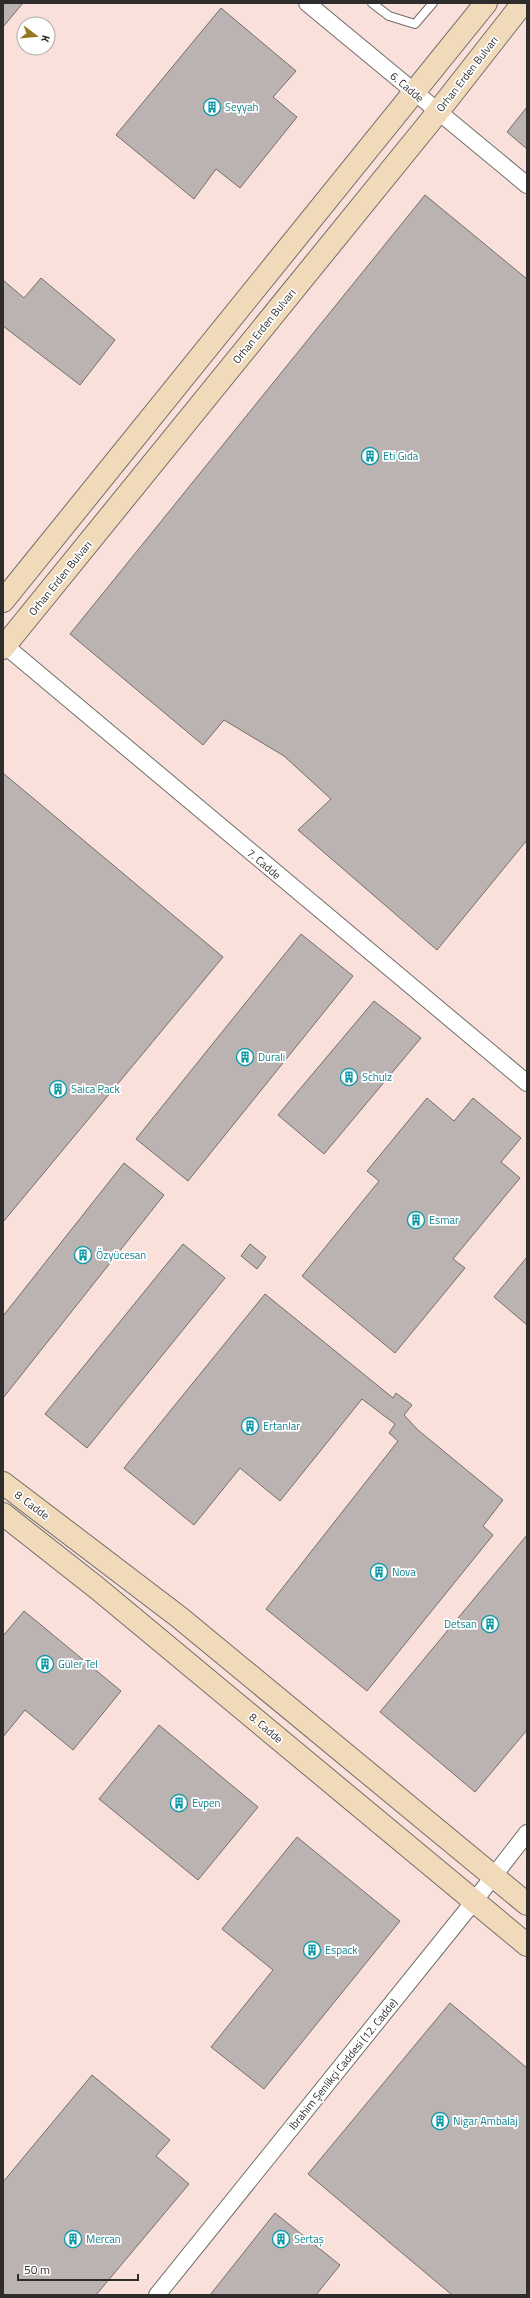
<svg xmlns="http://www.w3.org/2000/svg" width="530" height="2298" font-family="'Titillium Web',sans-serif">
<rect width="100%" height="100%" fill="#f1f0ea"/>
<!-- industrial -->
<path fill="#fae0da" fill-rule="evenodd" d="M3,3H527V2295H3ZM24,24H48V48H24Z"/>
<!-- building -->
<g fill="#bab3b1" stroke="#746e6c">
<polygon points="3,3 23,3 3,27"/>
<polygon points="221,8 296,71 273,97 297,117 240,188 216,169 194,199 116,135"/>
<polygon points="527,107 527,149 507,132"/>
<polygon points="425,195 527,279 527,840 437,950 298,830 331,799 284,756 224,720 203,745 70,634"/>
<polygon points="41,278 115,340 80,385 3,326 3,280 24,298"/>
<polygon points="3,773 223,957 3,1222"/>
<polygon points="301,934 353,976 188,1181 136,1139"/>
<polygon points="374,1001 421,1038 324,1154 278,1115"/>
<polygon points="427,1098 454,1121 473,1098 521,1138 501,1162 520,1178 453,1259 465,1268 395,1353 302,1276 379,1181 367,1171"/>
<polygon points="124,1163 164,1195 3,1398 3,1316"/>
<polygon points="183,1244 225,1278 87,1448 45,1414"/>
<polygon points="250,1244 266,1257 257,1269 241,1256"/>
<polygon points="527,1257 527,1325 494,1297"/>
<polygon points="265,1294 393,1398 396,1393 412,1405 404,1415 418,1430 503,1500 483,1526 493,1535 367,1691 266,1609 398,1441 389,1433 395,1424 362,1399 280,1501 240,1468 194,1525 124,1468"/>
<polygon points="527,1535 527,1730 475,1792 380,1712"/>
<polygon points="24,1611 121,1691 73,1750 25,1710 3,1737 3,1636"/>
<polygon points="159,1725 258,1807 198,1880 99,1799"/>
<polygon points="297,1837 400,1921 264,2089 211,2047 273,1970 222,1929"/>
<polygon points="450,2003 527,2068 527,2295 452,2295 308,2174"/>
<polygon points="92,2075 170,2140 156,2156 189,2184 96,2295 3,2295 3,2182"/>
<polygon points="275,2213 340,2265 316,2295 210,2295"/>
</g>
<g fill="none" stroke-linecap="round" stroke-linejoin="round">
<!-- lane casing -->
<g stroke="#6f6e69" stroke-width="10">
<polyline id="lane" points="372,3 389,16 415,24 433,3"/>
</g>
<!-- street casing -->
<g stroke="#6f6e69" stroke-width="18">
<g id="street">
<polyline points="307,3 527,185"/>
<polyline points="3,644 527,1083"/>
<polyline points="157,2295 475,1900 527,1833"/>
</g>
</g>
<!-- secondary casing -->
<g stroke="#6f6e69" stroke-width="24">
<g id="secondary">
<polyline points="3,601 486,3"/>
<polyline points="3,648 429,123 523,3"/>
<polyline points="3,1483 179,1617 527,1904"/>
<polyline points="3,1514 97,1588 527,1945"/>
</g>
</g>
<!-- lane -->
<use href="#lane" stroke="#fff" stroke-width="8"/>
<!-- street -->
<use href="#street" stroke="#fff" stroke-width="16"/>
<!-- secondary -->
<use href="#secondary" stroke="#f1dab9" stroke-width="22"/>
</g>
<!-- icons -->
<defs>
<g id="building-ring" transform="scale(0.9)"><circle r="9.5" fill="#fff" stroke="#0f9aa8" stroke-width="1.5"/><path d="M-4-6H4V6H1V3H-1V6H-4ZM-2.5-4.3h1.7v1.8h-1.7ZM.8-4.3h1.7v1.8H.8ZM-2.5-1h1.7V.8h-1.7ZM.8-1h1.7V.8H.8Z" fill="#0f9aa8"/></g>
</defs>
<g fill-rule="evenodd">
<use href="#building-ring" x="212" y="107"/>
<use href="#building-ring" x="370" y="456"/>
<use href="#building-ring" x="245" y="1057"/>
<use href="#building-ring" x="349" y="1077"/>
<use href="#building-ring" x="58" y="1089"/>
<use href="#building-ring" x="416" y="1220"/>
<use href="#building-ring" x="83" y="1255"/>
<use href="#building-ring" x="250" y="1426"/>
<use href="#building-ring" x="379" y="1572"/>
<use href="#building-ring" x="490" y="1624"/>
<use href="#building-ring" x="45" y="1664"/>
<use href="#building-ring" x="179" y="1803"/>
<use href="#building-ring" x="312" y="1950"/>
<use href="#building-ring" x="440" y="2121"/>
<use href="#building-ring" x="73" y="2239"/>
<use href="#building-ring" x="281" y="2239"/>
</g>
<g text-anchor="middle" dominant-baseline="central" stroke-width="3.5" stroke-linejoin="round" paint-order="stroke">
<!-- street labels -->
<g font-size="11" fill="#2e2d2b" stroke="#fff">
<text transform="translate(467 74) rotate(-52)">Orhan Erden Bulvarı</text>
<text transform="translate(407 87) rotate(40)">6. Cadde</text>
<text transform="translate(264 326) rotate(-51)">Orhan Erden Bulvarı</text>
<text transform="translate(60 578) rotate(-51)">Orhan Erden Bulvarı</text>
<text transform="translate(264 864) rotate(40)">7. Cadde</text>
<text transform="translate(32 1505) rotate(37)">8. Cadde</text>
<text transform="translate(266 1728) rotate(40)">8. Cadde</text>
<text transform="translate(343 2064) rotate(-51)">İbrahim Şenlikçi Caddesi (12. Cadde)</text>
</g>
<!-- culture labels -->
<g font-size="11" fill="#0d838f" stroke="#fff" text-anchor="start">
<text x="225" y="107">Seyyah</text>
<text x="383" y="456">Eti Gıda</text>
<text x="258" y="1057">Durali</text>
<text x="362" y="1077">Schulz</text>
<text x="71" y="1089">Saica Pack</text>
<text x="429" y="1220">Esmar</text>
<text x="96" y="1255">Özyücesan</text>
<text x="263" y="1426">Ertanlar</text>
<text x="392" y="1572">Nova</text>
<text x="477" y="1624" text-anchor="end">Detsan</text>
<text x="58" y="1664">Güler Tel</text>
<text x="192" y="1803">Evpen</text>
<text x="325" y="1950">Espack</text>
<text x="453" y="2121">Nigar Ambalaj</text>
<text x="86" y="2239">Mercan</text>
<text x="294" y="2239">Sertaş</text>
</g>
</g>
<!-- border -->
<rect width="530" height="2298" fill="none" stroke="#2e2d2b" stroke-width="8"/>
<!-- north arrow -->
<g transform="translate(36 36) rotate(106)"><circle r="19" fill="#ffffff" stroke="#ababaa"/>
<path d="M0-3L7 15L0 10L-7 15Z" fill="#937a21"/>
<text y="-6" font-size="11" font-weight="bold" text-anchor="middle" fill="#2e2d2b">K</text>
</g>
<!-- scale -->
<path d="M18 2274v6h120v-6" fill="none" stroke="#2e2d2b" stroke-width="2"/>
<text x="24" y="2274" font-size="12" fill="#2e2d2b" stroke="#ffffff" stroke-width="3" paint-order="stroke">50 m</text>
</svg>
